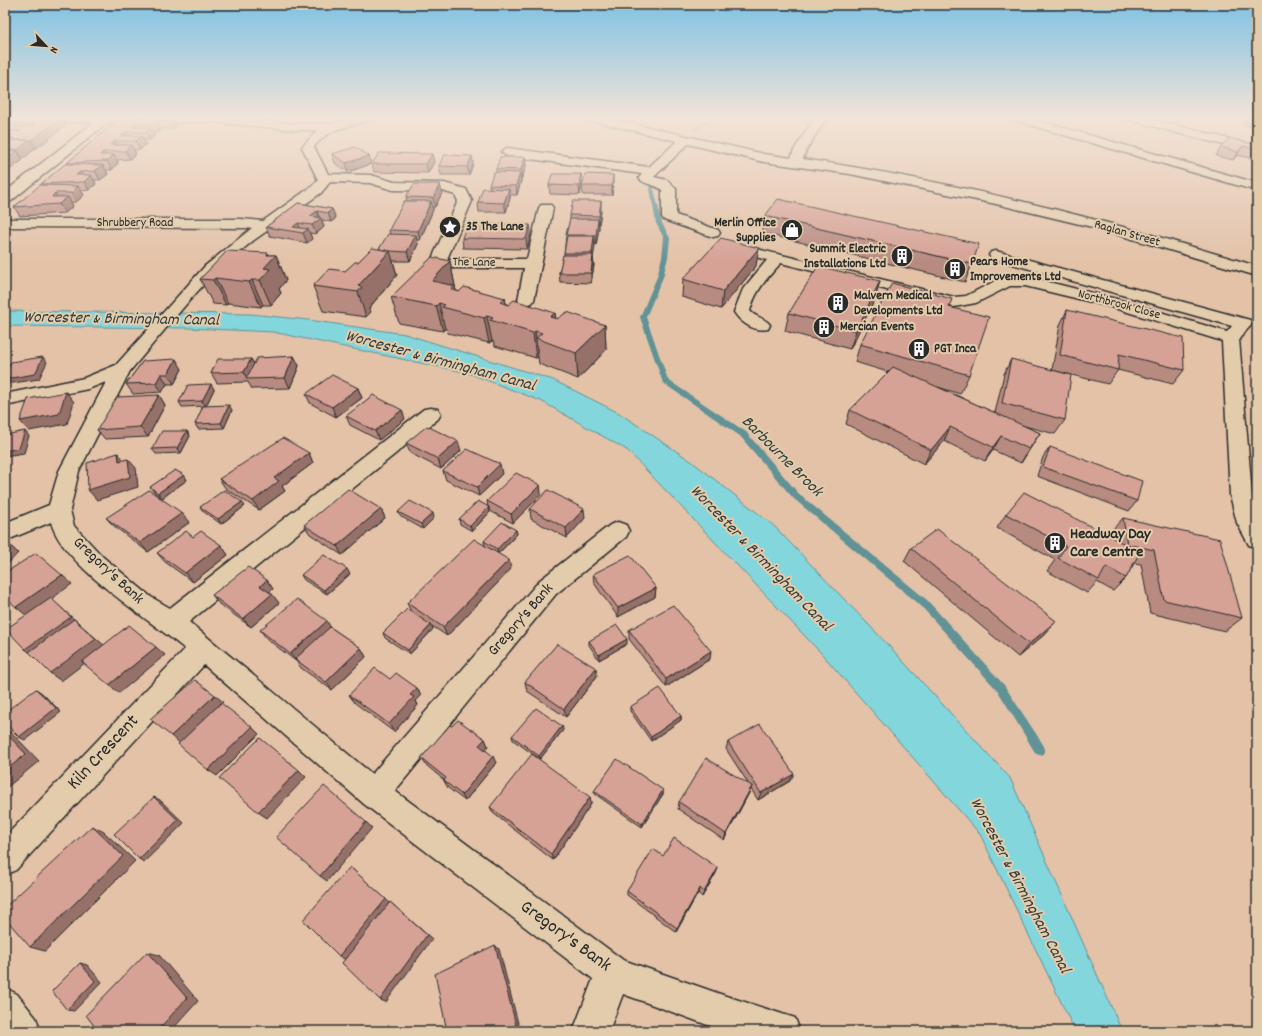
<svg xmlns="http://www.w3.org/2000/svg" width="1262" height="1036" font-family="Dekko,sans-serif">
<rect width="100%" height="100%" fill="#e3c2a8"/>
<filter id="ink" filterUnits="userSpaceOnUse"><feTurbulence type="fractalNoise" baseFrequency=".025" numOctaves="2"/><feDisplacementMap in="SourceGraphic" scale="8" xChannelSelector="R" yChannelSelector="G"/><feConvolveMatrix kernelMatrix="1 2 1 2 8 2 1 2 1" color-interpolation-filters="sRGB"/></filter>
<g filter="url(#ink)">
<!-- water -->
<polygon fill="#84d6dd" stroke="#609296" points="5,311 250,314 308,320 405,334 553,380 619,413 691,461 773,525 889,646 1010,778 1122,1031 1075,1031 980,834 822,654 627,450 541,401 468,373 273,332 189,328 5,326"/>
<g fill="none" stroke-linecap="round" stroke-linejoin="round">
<!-- stream -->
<g fill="#609296" fill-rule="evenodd">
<polygon points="713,117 718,117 694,131 691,130"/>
<polygon points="649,183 653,184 662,223 670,238 668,257 663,277 646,317 668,380 746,432 799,494 927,600 1004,685 1044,746 1045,750 1044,754 1040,755 1036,754 998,691 921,606 793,498 740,436 663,383 640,317 657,277 662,257 664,238 656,223"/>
</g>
<!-- street casing -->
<g stroke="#2b2b2b" stroke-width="3">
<g id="street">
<path d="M5,117H227L296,124H331L358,117H379L377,119C354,125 329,127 314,147L328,174L371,175L394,182L444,183L466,189L472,201L447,259H527L539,208L541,205H551L553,208L534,300L532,303L526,305L520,303L518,300L524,268H438L433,266L430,263L458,201L455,195L443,191L393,190L370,183L330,182L321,193L254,240L215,272L188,302L130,371L79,471L70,510L74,526L103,557L151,597L170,608L424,409L431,408L438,409L441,414L438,419L189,622L372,774L540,580L610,525L618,522L626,525L629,531L626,537L556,594L395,791L623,960L726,996L795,1018L800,1031H724L623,994L609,1031H573L593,979L364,804L204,665L16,870L5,875V837L185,649C151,620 62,566 51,522L5,541V523L49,505L59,471L106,382L88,389L5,406V394L84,378L116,365L205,266L252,228L5,227V219H241L263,221L311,187L318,180L302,147L318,130H296L212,122H108L10,202L5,203V192L94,122H5Z"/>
<path d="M583,117H604L764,154L791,158L794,150L815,117H827L806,150L803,159C903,174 1002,195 1100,221C1152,234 1205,251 1257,266V276L1092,227L996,204L850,174L764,162L688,144L654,177L667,180L676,189V215L718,230L720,233L718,236L713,237L664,220L662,217V190C656,184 643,185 639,178L642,174L507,156L501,152L507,148L649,167L677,141L585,119Z"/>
<polygon points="1007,117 1026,117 1257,183 1257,191 1009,119"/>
<polygon points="1124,117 1143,117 1257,146 1257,154 1126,119"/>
<path d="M753,248L954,297L966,296L1001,278L1025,276L1120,300L1227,332L1232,326L991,258L989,255L991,252L996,251L1250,320L1252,324L1239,339L1252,495L1257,515V548L1249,545L1237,523L1230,495L1222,341L1108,306L1025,286H1010L976,303L954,307L781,263C767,278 755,291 750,311C756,318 766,318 770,325L768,329C754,332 741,323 734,312L743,289L767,260L748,255L746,252L748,249Z"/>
<polygon points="5,988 17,994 36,1018 41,1031 5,1031"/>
</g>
</g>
<!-- street -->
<use href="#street" fill="#e2ccac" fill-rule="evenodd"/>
</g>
<!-- wall -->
<g fill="#b88b81" stroke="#2b2b2b">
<polygon points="24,117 66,125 37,148 35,148 35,149 22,159 23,160 5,173 5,131 7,131 6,130 16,127 14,124"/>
<polygon points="121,117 172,118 176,126 173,129 161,129 159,132 154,132 155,135 150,140 144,140 146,144 140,150 134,150 136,154 130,159 117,160 118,163 112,170 106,170 108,174 100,180 94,180 96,184 89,190 81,191 84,195 76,202 71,202 73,206 65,213 20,216 14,207 42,185 41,184 67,164 67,163"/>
<polygon points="1238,117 1257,117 1257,129 1242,124 1245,120 1237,118"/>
<polygon points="1257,145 1257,160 1237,155 1233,160 1216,156 1221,147"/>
<polygon points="332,154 369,156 371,164 348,172 335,163"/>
<polygon points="432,154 434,162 428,173 374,172 372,164"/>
<polygon points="472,156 473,164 469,175 441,175 439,166"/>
<polygon points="525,157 526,166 522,178 521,178 521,181 517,195 510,195 510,198 506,212 479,212 478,202 490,189 489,185 496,172 496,169"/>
<polygon points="582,183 580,195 550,194 549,185"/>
<polygon points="613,183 612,195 583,195 582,186"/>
<polygon points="442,193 435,207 433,207 433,210 420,240 417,240 418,244 410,261 393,261 397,275 369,308 371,312 366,317 323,311 313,286 345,271 379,249 390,234 389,230 407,201 406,197"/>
<polygon points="298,203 332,209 336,218 331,222 322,220 324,227 316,234 310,233 312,239 307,243 270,236 266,227"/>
<polygon points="601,211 599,225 599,228 596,245 595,244 593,258 594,265 591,283 560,282 559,273 564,255 566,235 570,219 570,215"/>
<polygon points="765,216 972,264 965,282 762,233"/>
<polygon points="531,234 527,249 463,248 462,238"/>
<polygon points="268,253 269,255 276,255 286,280 279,289 281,293 271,305 263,305 261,307 228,303 226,305 213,304 200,279"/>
<polygon points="450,261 456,291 505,298 506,304 555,313 556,319 605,325 606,350 578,379 539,364 538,357 536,358 495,346 494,342 492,341 489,343 448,333 447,329 445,329 443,331 399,323 391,297"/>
<polygon points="756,266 721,309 682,297 683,279"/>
<polygon points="880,281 875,299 850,349 785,331 789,313"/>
<polygon points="949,307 969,375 960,394 938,387 995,413 1004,374 1011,359 1065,420 1055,434 1021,425 1040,433 1021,463 993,450 985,461 944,441 924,464 846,424 850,410 888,372 855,362 860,344"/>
<polygon points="1067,310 1184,370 1173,384 1118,370 1108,384 1052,370 1060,325"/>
<polygon points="294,356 299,366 290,388 252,389 248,382 217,383 211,373 251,359 254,364"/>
<polygon points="143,361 182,369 174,384 167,384 162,392 133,394 126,384"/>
<polygon points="358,388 362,398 336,417 310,403 306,394"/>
<polygon points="214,389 206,406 182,407 179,402"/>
<polygon points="159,395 165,405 148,437 105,439 97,430"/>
<polygon points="232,410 224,428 198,429 195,424"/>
<polygon points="346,416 405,419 379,440 350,425"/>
<polygon points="187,431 190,436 181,453 156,454 152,449"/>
<polygon points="406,443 461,451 441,469 410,453"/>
<polygon points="1050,447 1137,501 1129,511 1037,476 1043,457"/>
<polygon points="309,453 313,463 282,486 285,491 259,510 226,489 219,479"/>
<polygon points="443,471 502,474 479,496 446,480"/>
<polygon points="184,475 187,480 162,498 154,492 150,487"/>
<polygon points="540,485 541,495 513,523 490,511 490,512 472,531 460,524 459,519 488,507 487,501"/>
<polygon points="245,506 221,524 204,512 200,507"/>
<polygon points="381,509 385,518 342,555 310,534 304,525"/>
<polygon points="530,509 585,518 567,538 531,519"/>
<polygon points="398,512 434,518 423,529 400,516"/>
<polygon points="1006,514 1112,537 1111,531 1123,518 1242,618 1225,631 1150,613 1141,564 1134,563 1126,578 1113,591 1097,582 1087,593 1047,571 1055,560 997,528"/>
<polygon points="106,518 190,522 148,552 115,527"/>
<polygon points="516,530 517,534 498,554 511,569 447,636 432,626 433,629 410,654 385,638 383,633 411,612 407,603 485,546 484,541"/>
<polygon points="193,537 221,545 228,555 193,582 165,562 157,553"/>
<polygon points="911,548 1056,621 1045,634 1018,657 904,561"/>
<polygon points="350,574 327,594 304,580 301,575"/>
<polygon points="593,574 656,588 655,597 618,617 594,583"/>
<polygon points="267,580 273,589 269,592 279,603 251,627 219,604 212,595"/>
<polygon points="330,627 361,648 366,657 332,690 301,668 297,662 267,639 260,630"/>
<polygon points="629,630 710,659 666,687 629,639"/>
<polygon points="589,641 627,644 599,660 589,645"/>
<polygon points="597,676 566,717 527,691 525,682"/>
<polygon points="390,679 417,688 421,696 416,701 418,705 394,732 355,703 349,695"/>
<polygon points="630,707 681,716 681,720 651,741 630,711"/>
<polygon points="452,726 485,739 488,746 485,749 496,763 465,801 448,788 444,781 444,780 426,765 421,758"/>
<polygon points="562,726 563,730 540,759 513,740 512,736"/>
<polygon points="728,742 790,781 758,800 751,789 724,840 678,809 679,802 748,783 726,749"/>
<polygon points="663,790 663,794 642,827 595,794 594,791"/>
<polygon points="590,797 591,804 553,860 493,813 490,807"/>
<polygon points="663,856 718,868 716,873 702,897 698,893 676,932 627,895 627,891"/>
</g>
<!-- shaded-wall -->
<g fill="#967169" stroke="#2b2b2b">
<polygon points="7,117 12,126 5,131 5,119"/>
<polygon points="62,117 66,125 37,148 32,140"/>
<polygon points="172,118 176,126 173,129 169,121"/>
<polygon points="157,121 161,129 159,132 155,123"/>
<polygon points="135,123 139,132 131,127"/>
<polygon points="151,127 155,135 150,140 146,132"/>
<polygon points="125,132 130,140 121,136"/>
<polygon points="142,136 146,144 140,150 136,141"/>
<polygon points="30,140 35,149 23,159 17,150"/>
<polygon points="115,141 119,150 110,145"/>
<polygon points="131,145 136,154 130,159 125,151"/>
<polygon points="1243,146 1237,155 1233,160 1238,152"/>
<polygon points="17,151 23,160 5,173 5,160"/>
<polygon points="103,152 107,160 114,155 118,163 112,170 107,161 100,155"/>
<polygon points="432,154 434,162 428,173 426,164"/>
<polygon points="369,156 371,164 348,172 346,163"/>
<polygon points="472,156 473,164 469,175 467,167"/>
<polygon points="525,157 526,166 522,178 521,170"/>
<polygon points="103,165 108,174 100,180 95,171"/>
<polygon points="80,172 85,180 91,175 96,184 89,190 84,182 76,175"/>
<polygon points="520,173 521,181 517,195 516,186"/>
<polygon points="581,174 582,183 580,195 579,186"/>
<polygon points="613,175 613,183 612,195 612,186"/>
<polygon points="440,184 442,193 435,207 433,198"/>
<polygon points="78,186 84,195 76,202 71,193"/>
<polygon points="509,189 510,198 506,212 504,203"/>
<polygon points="55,193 61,202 68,197 73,206 65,213 59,204 52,197"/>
<polygon points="431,201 433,210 420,240 418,231"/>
<polygon points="601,201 601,211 599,225 599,216"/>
<polygon points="332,209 336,218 331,222 328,213"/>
<polygon points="317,211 320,219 321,218 324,227 316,234 312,225 310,216"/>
<polygon points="598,219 599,228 596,245 596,235"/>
<polygon points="298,223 302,232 293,227"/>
<polygon points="530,225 531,234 527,249 526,239"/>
<polygon points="308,229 312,239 307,243 303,233"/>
<polygon points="416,235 418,244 410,261 407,252"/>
<polygon points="594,236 595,246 593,258 594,265 591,283 591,273 593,259 592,253"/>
<polygon points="759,248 756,266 721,309 723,291"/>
<polygon points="390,251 397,275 369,308 371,312 366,317 358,292 358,286"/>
<polygon points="268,253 271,260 276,255 286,280 279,289 281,293 271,305 260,280 264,268 267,255"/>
<polygon points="450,261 460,311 451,290 439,303 445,329 443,331 436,306 432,281"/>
<polygon points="215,278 228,303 226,305 213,280"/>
<polygon points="252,280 263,305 261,307 249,282"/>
<polygon points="880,281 875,299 850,349 856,331"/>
<polygon points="505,298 509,323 500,302"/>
<polygon points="555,313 558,338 550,317"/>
<polygon points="487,316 492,341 489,343 484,318"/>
<polygon points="605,325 606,350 578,379 576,353"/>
<polygon points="535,331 538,357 536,358 533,333"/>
<polygon points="294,356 299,366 290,388 285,378"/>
<polygon points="43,357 47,362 39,379 7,384 5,382 5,379"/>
<polygon points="176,359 182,369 174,384 168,374"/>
<polygon points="251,359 256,368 247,379 244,372"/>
<polygon points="161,374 167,384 162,392 156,383"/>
<polygon points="211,384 214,389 206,406 202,401"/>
<polygon points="358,388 362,398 336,417 332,407"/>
<polygon points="66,392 74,402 67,424 29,431 20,421"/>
<polygon points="159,395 165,405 148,437 140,427"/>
<polygon points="229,405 232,410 224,428 221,423"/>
<polygon points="5,410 6,412 5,419"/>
<polygon points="402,410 405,419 379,440 375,431"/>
<polygon points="950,427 944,441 924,464 931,450"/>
<polygon points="25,431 29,436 24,453 5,456 5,451"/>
<polygon points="187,431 190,436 181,453 177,448"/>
<polygon points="1040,433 1031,447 1021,463 1029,449"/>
<polygon points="1001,436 993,450 985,461 993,447"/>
<polygon points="458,441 461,451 441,469 438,459"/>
<polygon points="118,453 126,463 119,461"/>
<polygon points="309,453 313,463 282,486 285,491 259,510 253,501 274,478"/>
<polygon points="128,459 136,468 138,487 97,500 88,490"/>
<polygon points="500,464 502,474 479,496 477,487"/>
<polygon points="184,475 187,480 162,498 158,493"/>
<polygon points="540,485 541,495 513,523 511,514"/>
<polygon points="242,502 245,506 221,524 218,519"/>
<polygon points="489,507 490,512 472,531 470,526"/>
<polygon points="381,509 385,518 342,555 337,546"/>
<polygon points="584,509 585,518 567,538 566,528"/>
<polygon points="182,513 190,522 148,552 140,543"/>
<polygon points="433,513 434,518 423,529 421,524"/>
<polygon points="516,530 517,534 498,554 497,549"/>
<polygon points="8,543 18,553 5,567 5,546"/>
<polygon points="221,545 228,555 193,582 185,573"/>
<polygon points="509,560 511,569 447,636 443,627"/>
<polygon points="347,569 350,574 327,594 324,590"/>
<polygon points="62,575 72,584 51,599 81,625 37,658 25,649 27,616 16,607"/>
<polygon points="267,580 273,589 266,595 260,586"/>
<polygon points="656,588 655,597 618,617 618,608"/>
<polygon points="272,594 279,603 251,627 243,619"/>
<polygon points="74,619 106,647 61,681 50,673"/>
<polygon points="327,621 332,630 295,659 297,662 290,654"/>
<polygon points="1056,621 1045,634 1018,657 1029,644"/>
<polygon points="431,625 433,629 410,654 408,650"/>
<polygon points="627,639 627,644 599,660 599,655"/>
<polygon points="156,647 165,655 119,693 109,685"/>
<polygon points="361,648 366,657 332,690 326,682"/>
<polygon points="711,651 710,659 666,687 666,679"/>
<polygon points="596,668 597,676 566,717 564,709"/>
<polygon points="417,688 421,696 416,701 418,705 394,732 389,724 410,695"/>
<polygon points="36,689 42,693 61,712 25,740 19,737"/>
<polygon points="215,695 223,702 180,743 171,736"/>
<polygon points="681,716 681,720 651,741 651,737"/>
<polygon points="562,726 563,730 540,759 539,756"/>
<polygon points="252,727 259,734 217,776 208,770"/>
<polygon points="5,729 13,734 39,761 5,789"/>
<polygon points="485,739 488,746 482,753 479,745"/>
<polygon points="493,756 496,763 465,801 462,795"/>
<polygon points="299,770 306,777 267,818 258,812"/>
<polygon points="794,774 790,781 758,800 761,793"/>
<polygon points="752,786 749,793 724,840 726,834"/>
<polygon points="663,790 663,794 642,827 642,824"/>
<polygon points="154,797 160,800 184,823 144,862 139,859"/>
<polygon points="590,797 591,804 553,860 551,854"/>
<polygon points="366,822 372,828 327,881 320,876"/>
<polygon points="92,826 104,832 135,861 45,951 30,947"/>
<polygon points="350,867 391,904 346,960 339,956"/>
<polygon points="718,868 716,873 702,897 704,892"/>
<polygon points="700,888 698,893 676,932 677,928"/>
<polygon points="390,902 432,939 386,1002 380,1000"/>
<polygon points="495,945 499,949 519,1027 511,1031 504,1031"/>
<polygon points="147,952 159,955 198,1001 171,1031 157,1031"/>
<polygon points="80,963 87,965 102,982 74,1011 67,1010"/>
</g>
<!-- building -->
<g fill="#d6a296" stroke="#2b2b2b">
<polygon points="24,117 62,117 32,140 12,140 30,140 17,150 5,150 5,143 8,143 14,138 5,138 5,131 21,131 6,130 11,127 30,127 34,124 14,124"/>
<polygon points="121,117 172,118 169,121 157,121 155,123 135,123 131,127 151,127 146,132 125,132 121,136 142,136 136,141 115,141 110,145 131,145 125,151 103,152 100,155 114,155 107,161 67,163"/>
<polygon points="1251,117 1257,117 1257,119"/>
<polygon points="1229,138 1257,145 1257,150 1243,146 1238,152 1221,147"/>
<polygon points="355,147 369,156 346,163 332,154"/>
<polygon points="5,151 17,151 5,160"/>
<polygon points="379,153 432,154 426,164 372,164"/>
<polygon points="444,155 472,156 467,167 439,166"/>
<polygon points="500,157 525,157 521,170 496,169"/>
<polygon points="65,164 103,165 95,171 80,172 76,175 91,175 84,182 41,184"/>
<polygon points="494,172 520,173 516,186 489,185"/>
<polygon points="552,174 581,174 579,186 549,185"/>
<polygon points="585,174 613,175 612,186 582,186"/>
<polygon points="414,184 440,184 433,198 406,197"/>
<polygon points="40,185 78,186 71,193 55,193 52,197 68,197 59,204 14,207"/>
<polygon points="483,188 509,189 504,203 478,202"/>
<polygon points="778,199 979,244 972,264 765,216"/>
<polygon points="404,201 431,201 418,231 389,230"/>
<polygon points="573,201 601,201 599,216 570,215"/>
<polygon points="298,203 332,209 328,213 317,211 313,214 310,216 321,218 312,225 298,223 293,227 308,229 303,233 266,227"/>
<polygon points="570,219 598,219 596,235 566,235"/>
<polygon points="467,224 530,225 526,239 462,238"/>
<polygon points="388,234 416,235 407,252 390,251 379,249"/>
<polygon points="567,236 594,236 592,253 564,253"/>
<polygon points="721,238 759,248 723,291 683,279"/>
<polygon points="372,248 390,251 358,286 362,287 358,292 313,286 329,269 345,271 355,262 358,262"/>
<polygon points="227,251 268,253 267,255 276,255 264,268 270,269 260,280 252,280 249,282 215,278 213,280 200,279"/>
<polygon points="563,255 593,255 591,273 559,273"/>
<polygon points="432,257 450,261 432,281 455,286 451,289 459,292 464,287 505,298 500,302 508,305 514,300 555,313 550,317 557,319 567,312 605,325 576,353 536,338 542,333 535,331 533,333 490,320 493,318 487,316 484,318 442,307 445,305 439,303 436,306 391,297"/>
<polygon points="818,266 880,281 856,331 789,313"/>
<polygon points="892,283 952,299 949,307 989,317 969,375 860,344"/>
<polygon points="1067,310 1183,338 1184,370 1119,354 1118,370 1060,355"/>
<polygon points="294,356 285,378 246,379 257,358"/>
<polygon points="43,357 35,374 5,379 5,374 11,362"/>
<polygon points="176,359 168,374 161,374 156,383 126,384 143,361"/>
<polygon points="218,359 251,359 244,372 211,373"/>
<polygon points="1011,359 1071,375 1065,420 1002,403"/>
<polygon points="893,367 1040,433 1029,449 1001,436 993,447 950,427 931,450 850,410"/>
<polygon points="332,375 358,388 332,407 306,394"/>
<polygon points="211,384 202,401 179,402 188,385"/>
<polygon points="66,392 59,414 20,421 28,399"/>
<polygon points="159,395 140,427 97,430 117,397"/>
<polygon points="373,395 402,410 375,431 346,416"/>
<polygon points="229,405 221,423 195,424 203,406"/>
<polygon points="427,426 458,441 438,459 406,443"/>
<polygon points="25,431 19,448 5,451 5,435"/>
<polygon points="162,431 187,431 177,448 152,449"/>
<polygon points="283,438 309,453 274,478 279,481 253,501 219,479"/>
<polygon points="1050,447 1142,481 1137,501 1043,467"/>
<polygon points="467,449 500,464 477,487 443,471"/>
<polygon points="118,453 119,461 128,459 130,477 88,490 87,463"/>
<polygon points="175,470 184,475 158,493 150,487"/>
<polygon points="516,473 540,485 511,514 487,501"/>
<polygon points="348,489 381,509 337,546 304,525"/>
<polygon points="149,490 182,513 140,543 106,518"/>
<polygon points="224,490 242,502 218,519 200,507"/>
<polygon points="548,490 584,509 566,528 530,509"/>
<polygon points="1024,492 1140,552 1126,578 1106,567 1099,580 1058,558 1066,546 1006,514"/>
<polygon points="410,501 433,513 421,524 398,512"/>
<polygon points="478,501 489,507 470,526 459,519"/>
<polygon points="1123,518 1220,539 1242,618 1164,600 1154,550 1127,544"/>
<polygon points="502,522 516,530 497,549 484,541"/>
<polygon points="937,529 1056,621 1029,644 911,548"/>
<polygon points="186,531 193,537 201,531 221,545 185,573 157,553"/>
<polygon points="474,539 509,560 443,627 407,603"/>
<polygon points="36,553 62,575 16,607 5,597 5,573"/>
<polygon points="324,555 347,569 324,590 301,575"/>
<polygon points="630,555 656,588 618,608 593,574"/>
<polygon points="248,567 267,580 260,586 272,594 243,619 212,595"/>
<polygon points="51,598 71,617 25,649 6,629"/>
<polygon points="297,599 327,621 290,654 260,630"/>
<polygon points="673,605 711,651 666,679 629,630"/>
<polygon points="407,609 431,625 408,650 383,633"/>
<polygon points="74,619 96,639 50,673 29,652"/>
<polygon points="129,625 156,647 109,685 82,662"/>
<polygon points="617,625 627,639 599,655 589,641"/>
<polygon points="330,627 361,648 326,682 295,659"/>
<polygon points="557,644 596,668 564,709 525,682"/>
<polygon points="375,668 390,679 396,673 417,688 410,695 414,697 389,724 349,695"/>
<polygon points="195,680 215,695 171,736 150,719"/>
<polygon points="660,688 681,716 651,737 630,707"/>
<polygon points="36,689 56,708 19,737 5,723 5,712"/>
<polygon points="221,703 252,727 208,770 178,744"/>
<polygon points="536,708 562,726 539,756 512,736"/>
<polygon points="458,720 485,739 479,745 493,756 462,795 444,781 446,778 421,758 450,725 452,726"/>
<polygon points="760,724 794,774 761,793 728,742"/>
<polygon points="5,732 26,754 5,771"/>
<polygon points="260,738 299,770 258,812 219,778"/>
<polygon points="532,754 590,797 551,854 490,807"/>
<polygon points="706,758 752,786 726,834 679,802"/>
<polygon points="617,759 663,790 642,824 594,791"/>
<polygon points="324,786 366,822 320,876 276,837"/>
<polygon points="154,797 178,820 139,859 114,834"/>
<polygon points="92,826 123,856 30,947 5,918 5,907"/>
<polygon points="674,838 718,868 704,892 700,888 677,928 627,891 653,849 663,856"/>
<polygon points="350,867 386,899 339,956 303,920"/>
<polygon points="390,902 427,935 380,1000 342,963"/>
<polygon points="495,945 516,1025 504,1031 447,1031 435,974"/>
<polygon points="147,952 187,998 157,1031 98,1031 86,1015"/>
<polygon points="80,963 95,981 67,1010 52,991"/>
</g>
</g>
<!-- sky -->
<linearGradient id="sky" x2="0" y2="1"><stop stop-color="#80c2e4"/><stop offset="0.45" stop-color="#f2e4d8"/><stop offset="1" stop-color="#f2e4d8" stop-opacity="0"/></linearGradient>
<rect width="1262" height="262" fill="url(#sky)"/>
<!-- icons -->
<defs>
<g id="sight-disc" transform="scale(1.15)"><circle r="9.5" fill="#2b2b2b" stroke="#e2ccac"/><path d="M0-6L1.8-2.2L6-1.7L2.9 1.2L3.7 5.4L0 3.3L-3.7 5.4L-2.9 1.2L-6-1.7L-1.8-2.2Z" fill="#fff"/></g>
<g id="shop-disc" transform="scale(1.15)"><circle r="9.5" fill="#2b2b2b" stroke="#e2ccac"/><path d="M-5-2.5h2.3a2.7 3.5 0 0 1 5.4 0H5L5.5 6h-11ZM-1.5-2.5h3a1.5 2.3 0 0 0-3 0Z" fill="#fff"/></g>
<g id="building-disc" transform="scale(1.15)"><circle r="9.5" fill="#2b2b2b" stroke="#e2ccac"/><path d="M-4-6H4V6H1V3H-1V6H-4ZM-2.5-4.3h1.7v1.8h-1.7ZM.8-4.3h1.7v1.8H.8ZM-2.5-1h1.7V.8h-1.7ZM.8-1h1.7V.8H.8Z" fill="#fff"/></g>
</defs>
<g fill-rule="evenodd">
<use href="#sight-disc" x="450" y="227"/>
<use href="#shop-disc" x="792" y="230"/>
<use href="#building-disc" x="902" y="256"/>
<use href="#building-disc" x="955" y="269"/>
<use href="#building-disc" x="838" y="303"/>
<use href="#building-disc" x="824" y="327"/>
<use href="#building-disc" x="919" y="349"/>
<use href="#building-disc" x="1055" y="543"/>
</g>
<g text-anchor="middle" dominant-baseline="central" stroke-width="4" stroke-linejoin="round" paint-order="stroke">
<!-- far-street labels -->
<g font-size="13" fill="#2b2b2b" stroke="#e2ccac">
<text x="135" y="223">Shrubbery Road</text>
<text transform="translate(1127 234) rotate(16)">Raglan Street</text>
<text transform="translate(474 263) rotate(1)">The Lane</text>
<text transform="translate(1119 305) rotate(15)">Northbrook Close</text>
</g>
<!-- far-poi labels -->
<g font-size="13" font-weight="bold" fill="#2b2b2b" stroke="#e2ccac" text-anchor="start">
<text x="776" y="223" text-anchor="end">Merlin Office<tspan x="776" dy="15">Supplies</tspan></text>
<text x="466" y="227">35 The Lane</text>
<text x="886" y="249" text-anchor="end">Summit Electric<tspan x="886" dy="15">Installations Ltd</tspan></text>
<text x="970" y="262">Pears Home<tspan x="970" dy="15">Improvements Ltd</tspan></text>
<text x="854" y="296">Malvern Medical<tspan x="854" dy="15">Developments Ltd</tspan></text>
<text x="840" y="327">Mercian Events</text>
<text x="934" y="349">PGT Inca</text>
</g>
<!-- poi labels -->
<g font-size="16" font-weight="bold" fill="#2b2b2b" stroke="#e2ccac" text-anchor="start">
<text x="1070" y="534">Headway Day<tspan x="1070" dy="18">Care Centre</tspan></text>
</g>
<!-- street labels -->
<g font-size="16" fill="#2b2b2b" stroke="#e2ccac">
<text transform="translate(108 571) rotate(43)">Gregory's Bank</text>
<text transform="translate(521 620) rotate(-49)">Gregory's Bank</text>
</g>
<!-- water labels -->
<g font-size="17" font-style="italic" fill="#343c3d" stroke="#e2ccac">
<text transform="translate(121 320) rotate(1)">Worcester &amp; Birmingham Canal</text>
<text transform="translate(440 362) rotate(15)">Worcester &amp; Birmingham Canal</text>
<text transform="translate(781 457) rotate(45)">Barbourne Brook</text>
<text transform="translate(760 559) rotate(46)">Worcester &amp; Birmingham Canal</text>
<text transform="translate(1019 886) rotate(62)">Worcester &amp; Birmingham Canal</text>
</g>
<!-- near-street labels -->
<g font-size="19" fill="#2b2b2b" stroke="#e2ccac">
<text transform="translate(104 753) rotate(-47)">Kiln Crescent</text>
<text transform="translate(565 937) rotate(36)">Gregory's Bank</text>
</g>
</g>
<!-- margin -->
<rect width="1262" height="1036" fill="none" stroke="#e2ccac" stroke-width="20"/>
<rect x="10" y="10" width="1242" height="1016" fill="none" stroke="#2b2b2b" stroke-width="1.5" filter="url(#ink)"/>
<!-- north arrow -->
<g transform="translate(46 46) rotate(116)" stroke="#e2ccac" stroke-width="3" paint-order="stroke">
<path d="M0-3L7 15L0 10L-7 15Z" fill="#2b2b2b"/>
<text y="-6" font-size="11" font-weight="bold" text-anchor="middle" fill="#2b2b2b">N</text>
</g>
</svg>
